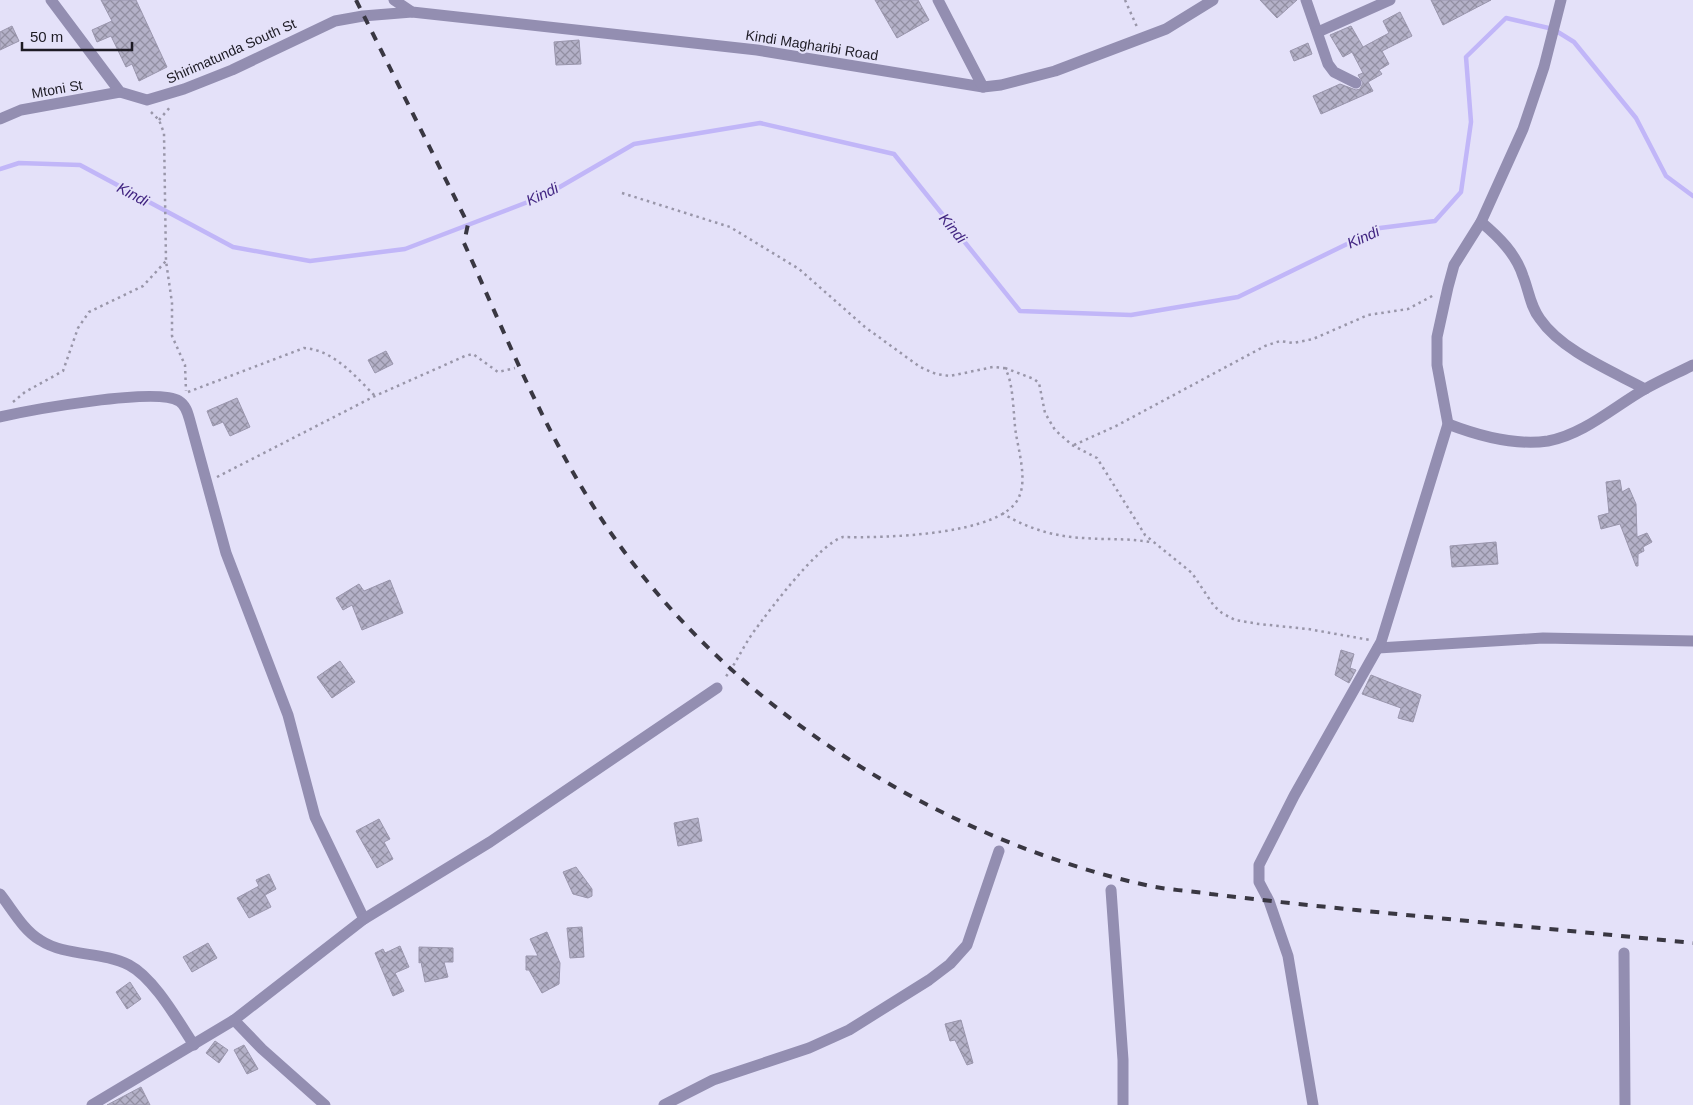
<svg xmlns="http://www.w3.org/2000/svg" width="1693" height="1105" font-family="Helvetica,sans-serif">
<defs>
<pattern id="building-cross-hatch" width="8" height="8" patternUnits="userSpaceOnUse" patternTransform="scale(1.25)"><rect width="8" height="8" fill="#b4b1c8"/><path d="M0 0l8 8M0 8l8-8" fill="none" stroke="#928fa2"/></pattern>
</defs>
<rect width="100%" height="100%" fill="#e4e1f9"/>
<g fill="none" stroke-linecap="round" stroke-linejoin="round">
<!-- stream -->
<polyline stroke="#c1b6f8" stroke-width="4.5" points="0,169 19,163 80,165 233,247 310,261 405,249 546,195 634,144 760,123 894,154 1020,311 1131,315 1238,297 1380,228 1435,221 1461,192 1471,122 1466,57 1506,18 1553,29 1574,42 1636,118 1666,176 1693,196"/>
</g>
<!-- building -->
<g fill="url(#building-cross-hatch)" stroke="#9a96ad">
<polygon points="101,0 136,0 167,67 139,81 132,64 126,67 111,36 97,42 92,30 112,21"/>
<polygon points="875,0 918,0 929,20 897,38"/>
<polygon points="1260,0 1297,0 1277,18"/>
<polygon points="1431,0 1491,0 1443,25"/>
<polygon points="1400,12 1412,36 1382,51 1389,64 1379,70 1382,74 1368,82 1373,91 1321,114 1313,96 1340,84 1356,90 1360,89 1363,83 1358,75 1363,73 1352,52 1343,57 1330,35 1351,26 1363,47 1389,33 1383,21"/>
<polygon points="12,26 19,41 0,50 0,32"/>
<polygon points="579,40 581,64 556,65 554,42"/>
<polygon points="1308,43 1312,54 1294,61 1290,51"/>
<polygon points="386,351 393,364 375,373 368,360"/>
<polygon points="237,398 250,427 230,436 223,422 213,426 207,411"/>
<polygon points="1620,480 1622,492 1629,488 1636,504 1637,537 1647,533 1652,542 1643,547 1644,551 1638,554 1638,566 1636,566 1620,524 1601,529 1598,516 1609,513 1606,482"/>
<polygon points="1496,542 1498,564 1452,567 1450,546"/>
<polygon points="390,580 403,613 362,630 352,605 343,610 336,598 359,584 364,591"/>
<polygon points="1341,650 1354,654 1350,668 1356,670 1349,683 1335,675"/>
<polygon points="340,661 355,682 332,698 317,677"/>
<polygon points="1371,675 1421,695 1413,722 1398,718 1401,708 1362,694"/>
<polygon points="698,818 702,841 678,846 674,823"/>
<polygon points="379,819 390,839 384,842 393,859 377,868 356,831"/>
<polygon points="576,867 592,889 592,896 588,898 573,894 563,872"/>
<polygon points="269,874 276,889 265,895 271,907 249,918 237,898 259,886 256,880"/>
<polygon points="582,927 584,957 570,958 567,928"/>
<polygon points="547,932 560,963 559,984 542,993 529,970 526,970 526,956 538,956 530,939"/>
<polygon points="208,943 217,958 192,972 183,957"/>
<polygon points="400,946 409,967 395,973 404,991 393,996 375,953 383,949 385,953"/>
<polygon points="419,947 453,948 453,962 444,962 448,977 425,982 421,962 419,963"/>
<polygon points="130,982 141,999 127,1009 116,992"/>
<polygon points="961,1020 973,1063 967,1065 955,1040 950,1041 945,1024"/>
<polygon points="215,1041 228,1050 219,1063 206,1053"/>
<polygon points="244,1045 258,1069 247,1074 234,1050"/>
<polygon points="141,1087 150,1105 107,1105"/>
</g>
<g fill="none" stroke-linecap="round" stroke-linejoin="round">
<!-- path -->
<g stroke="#9996a9" stroke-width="2.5" stroke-dasharray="2.5 4" stroke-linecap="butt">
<polyline points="1125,0 1137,27"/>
<polyline points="151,112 159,120 164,133 166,261 172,303 172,336 185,365 186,391"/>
<polyline points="159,120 171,106"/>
<path d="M622,193L730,227L799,269L865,327L920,367L936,374L950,376L993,367L1004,368C1014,378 1013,417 1016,434C1019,452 1027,480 1019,497C1003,536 880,538 843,537C819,544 771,608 755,630C743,646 736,664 724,679"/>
<polyline points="1005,368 1034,379 1039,383 1045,413 1055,430 1072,445 1097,458 1145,535 1192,573 1214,606 1222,613 1235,620 1259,624 1308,629 1370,640"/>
<path d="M188,392L304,348C334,350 356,377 375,396"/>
<polyline points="13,402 25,392 63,371 78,328 89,312 143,286 166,261"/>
<polyline points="1074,445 1116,426 1265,346 1280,341 1293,343 1313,339 1368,315 1408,309 1434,295"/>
<polyline points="217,477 375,396 465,356 473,354 498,372 515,368"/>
<path d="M1002,513C1026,528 1055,537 1084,538C1106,540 1127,538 1150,542"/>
</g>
<!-- minor -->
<g stroke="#938eb1" stroke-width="11">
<polyline points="51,0 120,92 147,100 184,89 232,70 335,21 363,16 412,12"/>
<polyline points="394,0 412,12 757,50 983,87 1001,85 1055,71 1166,29 1213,0"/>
<polyline points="938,0 983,87"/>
<polyline points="1306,0 1328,64 1334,72 1356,83"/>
<polyline points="1318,32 1390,0"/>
<polyline points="0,119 21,110 120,92"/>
<path d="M1481,222C1499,237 1516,254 1523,276C1529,291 1530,306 1540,319C1562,351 1612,371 1645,389"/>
<path d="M0,417C30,410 156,387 179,401C186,405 188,414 190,421L226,553L288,715L315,817L364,919"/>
<path d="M1448,424C1479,436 1514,446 1548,441C1583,435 1615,406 1645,389C1661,380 1677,373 1693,365"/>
<polyline points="1378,648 1543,638 1693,641"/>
<polyline points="1111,890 1123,1060 1123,1105"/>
<path d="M0,894C12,909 23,930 40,940C66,957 101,951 129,965C154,978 178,1021 194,1045"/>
<polyline points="1624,953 1625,1105"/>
<polyline points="234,1020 262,1049 325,1105"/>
<polyline points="92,1105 234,1020 364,919 490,842 717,688"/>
<polyline points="664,1105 713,1080 809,1048 849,1030 929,980 950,964 967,945 999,851"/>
<polyline points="1313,1105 1288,956 1269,901 1259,882 1259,865 1294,796 1381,642 1448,424 1437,365 1437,337 1448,287 1454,265 1481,222 1523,129 1544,67 1561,0"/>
</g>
<!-- rail -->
<path stroke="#393742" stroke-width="4" stroke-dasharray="9 9" stroke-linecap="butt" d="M356,0L468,224L464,243C511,347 554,456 623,550C745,717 948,842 1150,886C1170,890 1191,891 1211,894C1259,900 1308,905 1356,910C1469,921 1581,932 1693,943"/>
</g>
<g text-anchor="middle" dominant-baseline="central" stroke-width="4.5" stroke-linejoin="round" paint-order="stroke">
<!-- street labels -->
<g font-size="14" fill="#1d1b24" stroke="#e4e1f9">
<text transform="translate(812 45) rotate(9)">Kindi Magharibi Road</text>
<text transform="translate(231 51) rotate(-24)">Shirimatunda South St</text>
<text transform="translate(57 89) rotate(-10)">Mtoni St</text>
</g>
<!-- water labels -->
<g font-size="15" font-style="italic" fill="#412481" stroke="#e4e1f9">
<text transform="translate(133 194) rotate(28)">Kindi</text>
<text transform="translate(542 194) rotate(-25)">Kindi</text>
<text transform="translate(953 228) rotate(51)">Kindi</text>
<text transform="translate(1363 237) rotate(-24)">Kindi</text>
</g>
</g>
<!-- scale -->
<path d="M22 42v8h110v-8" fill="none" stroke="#1d1b24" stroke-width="2.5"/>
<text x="30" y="42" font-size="15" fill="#1d1b24" stroke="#e4e1f9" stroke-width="4" paint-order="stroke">50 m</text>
</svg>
